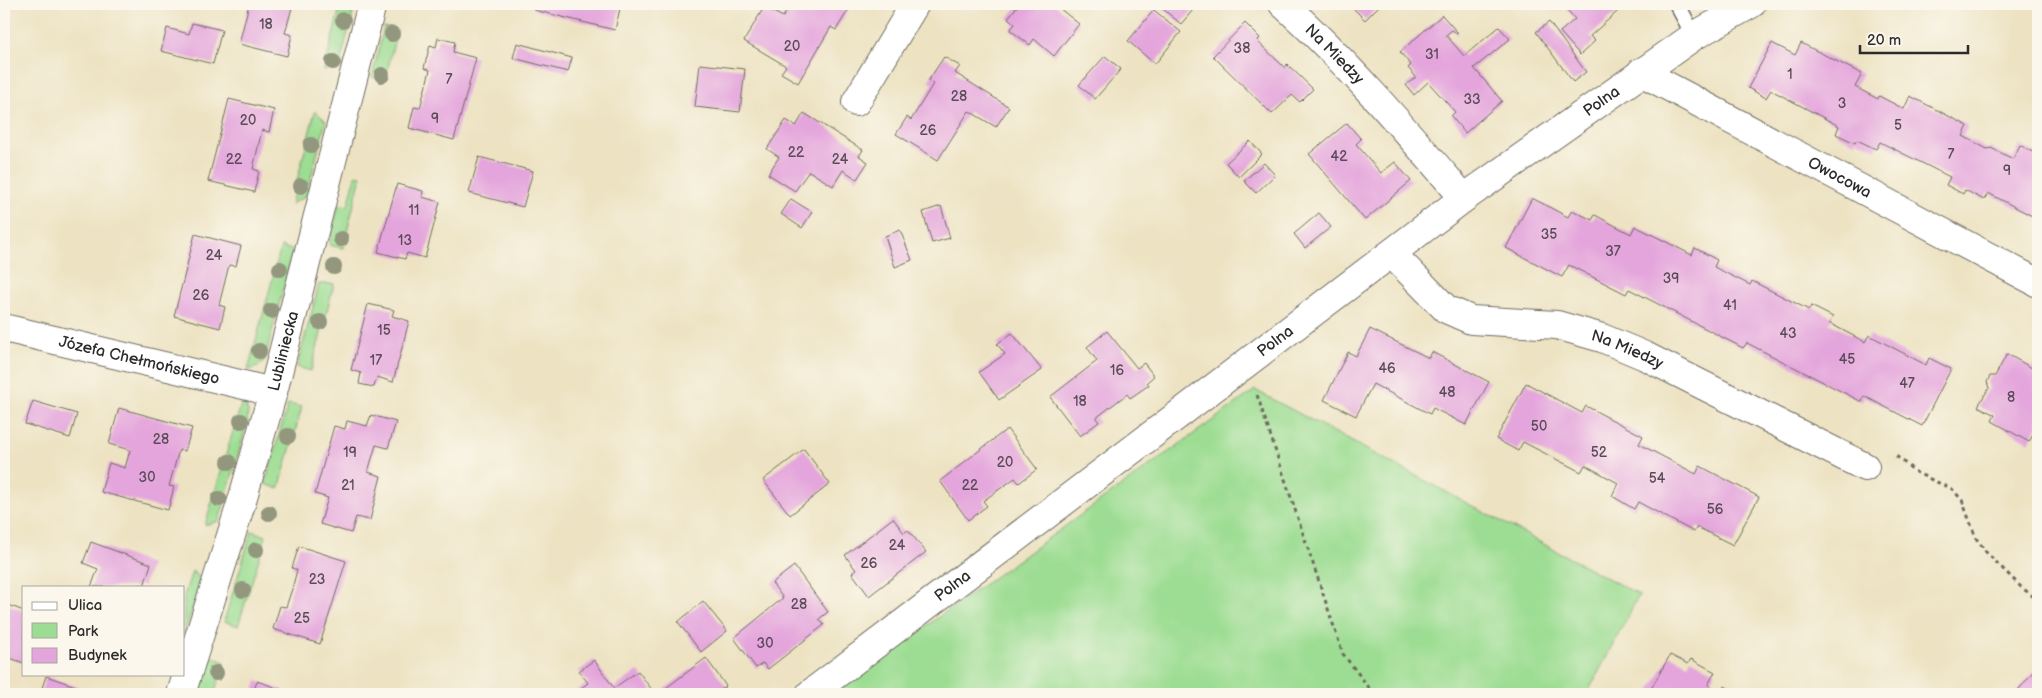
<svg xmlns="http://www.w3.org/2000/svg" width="2042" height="698" font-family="'Balsamiq Sans',sans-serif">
<rect width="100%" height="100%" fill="#fbf7ec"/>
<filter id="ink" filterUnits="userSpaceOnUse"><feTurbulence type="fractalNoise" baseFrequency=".02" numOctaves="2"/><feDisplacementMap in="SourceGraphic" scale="10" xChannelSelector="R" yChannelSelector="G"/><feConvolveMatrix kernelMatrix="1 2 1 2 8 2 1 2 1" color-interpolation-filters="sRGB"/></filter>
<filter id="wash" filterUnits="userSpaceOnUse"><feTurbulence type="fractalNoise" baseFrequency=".0096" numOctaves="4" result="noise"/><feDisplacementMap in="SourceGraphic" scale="20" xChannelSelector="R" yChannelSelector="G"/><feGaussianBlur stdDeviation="1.12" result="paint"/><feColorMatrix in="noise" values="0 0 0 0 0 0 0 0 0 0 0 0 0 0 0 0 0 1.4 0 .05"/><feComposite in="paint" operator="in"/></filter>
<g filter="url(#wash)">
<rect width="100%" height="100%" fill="#ede3c3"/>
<!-- green -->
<g fill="#9ddd93" stroke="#64845f">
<polygon points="341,4 355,4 340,64 324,71"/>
<polygon points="384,27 397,30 385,80 372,77"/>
<polygon points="315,111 326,121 306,196 291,204"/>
<polygon points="356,175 361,176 343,248 329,245 339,204 348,206"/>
<polygon points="281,247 293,250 265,359 258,367 248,370"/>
<polygon points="319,284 334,284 311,371 297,367"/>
<polygon points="1255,390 1639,595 1587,694 835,694 834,692"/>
<polygon points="242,401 248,411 247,424 219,521 205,525"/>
<polygon points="288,404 302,407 279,489 265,484"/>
<polygon points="252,531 266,536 238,626 224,621"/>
<polygon points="192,571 202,579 184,635 184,596"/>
<polygon points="212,657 225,662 214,694 199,694"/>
</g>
<g id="blocks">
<!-- building -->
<g fill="#e4a5dc">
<polygon points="249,4 293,4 285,33 292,35 287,56 239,44"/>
<polygon points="536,4 621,4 615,30 534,10"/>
<polygon points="791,4 852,4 836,30 831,27 798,83 781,73 786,66 744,41 764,7 783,17"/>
<polygon points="1019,4 1054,4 1079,24 1054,56 1034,39 1030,45 1010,30 1015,24 1008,18"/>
<polygon points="1157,4 1198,4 1181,24"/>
<polygon points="1351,4 1381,4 1365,20 1350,5"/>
<polygon points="1562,4 1626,4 1590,36 1595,41 1580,55 1560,32 1575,19"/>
<polygon points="1154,10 1181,32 1155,64 1128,41"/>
<polygon points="1442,15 1458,33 1457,34 1452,30 1446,35 1464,56 1499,27 1510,39 1474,68 1502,101 1465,133 1451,116 1455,112 1428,82 1414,95 1406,85 1416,77 1408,68 1411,65 1400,52"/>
<polygon points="1549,22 1586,72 1573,82 1536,32"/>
<polygon points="192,23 222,30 213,64 161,51 167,28 189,34"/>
<polygon points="1245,23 1260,38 1257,41 1285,68 1287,64 1313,89 1300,102 1292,95 1272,114 1213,56"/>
<polygon points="438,38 455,42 453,52 476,58 454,140 409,128 414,107 420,108 430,70 424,68 430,45 436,47"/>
<polygon points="517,43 572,58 568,72 513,58"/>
<polygon points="1772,43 1795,55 1801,43 1862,74 1855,87 1878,99 1879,96 1904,109 1910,96 1968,126 1963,136 1987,149 1991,148 2013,159 2020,145 2038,155 2038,219 1988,193 1984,200 1965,190 1963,194 1946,185 1950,177 1880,142 1876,149 1857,140 1855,143 1836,134 1839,126 1771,90 1766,98 1748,88"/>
<polygon points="1105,56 1121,69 1095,99 1079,85"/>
<polygon points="944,57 960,66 955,73 1009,107 996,127 969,111 938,160 896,134 907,117 911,120 933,84 928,81"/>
<polygon points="700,64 745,69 740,112 695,107"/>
<polygon points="229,99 274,110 269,132 262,130 253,169 259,171 254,192 208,181"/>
<polygon points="804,113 863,150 859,156 868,162 857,179 843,170 833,186 809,171 795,191 768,174 779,157 767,149 786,120 796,126"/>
<polygon points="1347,123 1361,139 1356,144 1381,173 1395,162 1411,181 1365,220 1309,154"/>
<polygon points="1250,141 1262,154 1239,177 1226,163"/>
<polygon points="479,157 533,171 523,207 469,193"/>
<polygon points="1264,163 1275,175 1256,193 1244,181"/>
<polygon points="397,184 423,191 422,197 440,202 425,258 407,253 405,259 378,252"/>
<polygon points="1532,198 1568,217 1572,210 1592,220 1595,215 1631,234 1635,226 1692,255 1695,248 1717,260 1714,267 1750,285 1752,281 1809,310 1811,306 1833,317 1829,323 1865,342 1869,335 1926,365 1929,358 1951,369 1922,426 1864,396 1862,402 1747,343 1743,348 1629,289 1626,294 1569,265 1562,277 1506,248"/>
<polygon points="791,199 812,212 802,228 781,214"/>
<polygon points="941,206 950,238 932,243 923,212"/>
<polygon points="1319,213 1331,227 1305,248 1294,234"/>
<polygon points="900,230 912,260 895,267 885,236"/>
<polygon points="195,234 241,246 236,266 229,265 219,305 225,307 220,328 174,316"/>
<polygon points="368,304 394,310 392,316 409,321 393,382 377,377 374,387 359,384 361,373 351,370"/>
<polygon points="1370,329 1429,358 1432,352 1489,382 1466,425 1433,408 1430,414 1373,384 1356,416 1324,400 1348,352 1356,356"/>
<polygon points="1107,331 1137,368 1144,363 1154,376 1147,382 1149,385 1130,398 1127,394 1096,418 1099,422 1080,436 1050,397 1097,361 1087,347"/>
<polygon points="1012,333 1042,370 999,400 979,372 1005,354 997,344"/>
<polygon points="2007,354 2032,368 2037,360 2038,361 2038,426 2029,442 1992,421 1995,415 1978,406 1989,388 1987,382 1990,376 1995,376"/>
<polygon points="1526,383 1582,413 1586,406 1643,436 1639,444 1696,474 1700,466 1759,497 1733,545 1697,527 1694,532 1638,502 1634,509 1612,496 1618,483 1585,465 1581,472 1523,442 1518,451 1496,439"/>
<polygon points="33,401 77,414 70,438 25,424"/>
<polygon points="119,408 192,428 185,451 179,450 169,486 174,487 168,510 101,492 109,463 125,468 130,450 109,444"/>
<polygon points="371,415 396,422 388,448 376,445 368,472 381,476 370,520 356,517 351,533 320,524 328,498 315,494 334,426 345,429 347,421 367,426"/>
<polygon points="1007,429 1037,469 1019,483 1015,478 983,501 987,506 968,520 940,481"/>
<polygon points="804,449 830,484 790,515 763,480"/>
<polygon points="893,518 904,533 908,530 926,552 869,596 852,573 856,570 845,555"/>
<polygon points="91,542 151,564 144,586 139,584 138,587 91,587 98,569 83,563"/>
<polygon points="299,546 346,561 320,644 273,629 280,606 286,607 292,589 297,570 292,568"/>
<polygon points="794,566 828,612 819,619 824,625 768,669 763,663 756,668 734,638 783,598 772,583"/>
<polygon points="703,601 727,631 701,652 678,622"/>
<polygon points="8,605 24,611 24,663 4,656 4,619"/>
<polygon points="1670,655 1688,664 1691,659 1715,672 1708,685 1721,693 1725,686 1738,694 1648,694"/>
<polygon points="706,658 726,686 718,692 720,694 658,694"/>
<polygon points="594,660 614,688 638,671 655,694 575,694 574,693 588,683 579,671"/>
<polygon points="2036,668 2038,670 2038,694 2015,694"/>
<polygon points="46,676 99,694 40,694"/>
<polygon points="257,681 294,694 253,694"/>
</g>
</g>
</g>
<g filter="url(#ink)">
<use href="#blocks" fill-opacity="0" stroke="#6f6b60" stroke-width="1"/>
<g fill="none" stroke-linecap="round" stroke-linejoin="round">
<!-- service casing -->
<g stroke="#6f6b60" stroke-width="18">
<polyline id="service" points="1677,4 1694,36"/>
</g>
<!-- minor casing -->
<g stroke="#6f6b60" stroke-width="30">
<g id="minor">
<path id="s1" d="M1283,4C1348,63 1406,131 1464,198"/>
<path id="s2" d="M1641,72L2038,283"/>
<polyline points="856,102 915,4"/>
<path id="s3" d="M1392,254L1446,309L1471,320L1557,325L1602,338L1645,356L1865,467"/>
<path id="s4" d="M4,328L273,392"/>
<path id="s5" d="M810,694L1464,198L1694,36L1751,4"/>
</g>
</g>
<!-- tertiary casing -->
<g stroke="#6f6b60" stroke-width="30">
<g id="tertiary">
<path id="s6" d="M181,694L241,504L273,392L372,4"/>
</g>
</g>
<!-- path -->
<g stroke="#6f6b60" stroke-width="3" stroke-dasharray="4 4" stroke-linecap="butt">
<polyline points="1257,395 1343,654 1374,694"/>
<polyline points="1896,456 1917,473 1952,489 1962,500 1976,538 1986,552 2021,587 2038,600"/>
</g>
<!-- service -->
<use href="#service" stroke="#fff" stroke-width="15"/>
<!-- minor -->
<use href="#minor" stroke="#fff" stroke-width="28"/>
<!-- tertiary -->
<use href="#tertiary" stroke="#fff" stroke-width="28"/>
</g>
<!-- trees -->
<g fill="#92977e">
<circle cx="343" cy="20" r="8"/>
<circle cx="392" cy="34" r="8"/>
<circle cx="333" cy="62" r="8"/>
<circle cx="382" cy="75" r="8"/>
<circle cx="311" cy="145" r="8"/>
<circle cx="301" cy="186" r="8"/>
<circle cx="341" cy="239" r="8"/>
<circle cx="334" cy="267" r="8"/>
<circle cx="280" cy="269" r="8"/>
<circle cx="271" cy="311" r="8"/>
<circle cx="320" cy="322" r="8"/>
<circle cx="259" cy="351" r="8"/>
<circle cx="241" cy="421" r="8"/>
<circle cx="288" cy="436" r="8"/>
<circle cx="229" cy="462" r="8"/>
<circle cx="219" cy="499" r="8"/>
<circle cx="269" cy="513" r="8"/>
<circle cx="256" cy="550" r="8"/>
<circle cx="243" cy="590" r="8"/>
<circle cx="216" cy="673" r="8"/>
</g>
</g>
<g text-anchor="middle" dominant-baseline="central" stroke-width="4.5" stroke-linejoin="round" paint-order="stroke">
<!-- number labels -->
<g font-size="14" fill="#594a57">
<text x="266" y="24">18</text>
<text x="792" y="46">20</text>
<text x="1242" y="48">38</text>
<text x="1432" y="54">31</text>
<text x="1790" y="74">1</text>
<text x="449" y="79">7</text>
<text x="959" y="96">28</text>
<text x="1472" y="99">33</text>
<text x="1842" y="103">3</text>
<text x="435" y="118">9</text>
<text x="248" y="120">20</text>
<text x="1898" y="125">5</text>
<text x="928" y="130">26</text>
<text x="796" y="152">22</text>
<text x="1951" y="154">7</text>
<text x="1339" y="156">42</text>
<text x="234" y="159">22</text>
<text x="840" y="159">24</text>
<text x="2007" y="170">9</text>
<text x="414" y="210">11</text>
<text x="1549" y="234">35</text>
<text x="405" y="240">13</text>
<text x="1613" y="251">37</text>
<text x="214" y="255">24</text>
<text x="1671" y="278">39</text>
<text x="201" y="295">26</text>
<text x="1730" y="305">41</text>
<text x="384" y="330">15</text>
<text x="1788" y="333">43</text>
<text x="1847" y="359">45</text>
<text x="376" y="360">17</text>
<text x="1387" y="368">46</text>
<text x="1117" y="370">16</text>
<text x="1907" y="383">47</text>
<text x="1447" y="392">48</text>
<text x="2011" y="397">8</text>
<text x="1080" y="401">18</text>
<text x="1539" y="426">50</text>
<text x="161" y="439">28</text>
<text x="350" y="452">19</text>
<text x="1599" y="452">52</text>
<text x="1005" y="462">20</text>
<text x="147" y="477">30</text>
<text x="1657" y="478">54</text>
<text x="348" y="485">21</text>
<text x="970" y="485">22</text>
<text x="1715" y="509">56</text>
<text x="897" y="545">24</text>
<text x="869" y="563">26</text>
<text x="317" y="579">23</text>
<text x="799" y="604">28</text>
<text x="302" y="618">25</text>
<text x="765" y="643">30</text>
</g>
<!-- street labels -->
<g font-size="16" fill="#2b2b2b" stroke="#fbf7ec">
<text stroke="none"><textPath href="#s1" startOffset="72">Na Miedzy</textPath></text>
<text stroke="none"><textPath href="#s5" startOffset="989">Polna</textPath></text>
<text stroke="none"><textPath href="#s2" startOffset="225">Owocowa</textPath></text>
<text stroke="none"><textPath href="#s5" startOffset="584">Polna</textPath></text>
<text stroke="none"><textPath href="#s3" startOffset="265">Na Miedzy</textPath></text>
<text stroke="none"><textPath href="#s6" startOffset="358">Lubliniecka</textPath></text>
<text stroke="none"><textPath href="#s4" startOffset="139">Józefa Chełmońskiego</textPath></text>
<text stroke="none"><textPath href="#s5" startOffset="179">Polna</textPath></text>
</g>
</g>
<!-- margin -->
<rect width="2042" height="698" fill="none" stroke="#fbf7ec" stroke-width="20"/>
<!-- legend -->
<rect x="22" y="586" width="162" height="90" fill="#fbf7ec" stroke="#a8a59f"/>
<rect x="32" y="602" width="25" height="8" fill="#ffffff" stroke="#a8a59f"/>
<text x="68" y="610" font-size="15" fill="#2b2b2b">Ulica</text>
<rect x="32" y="623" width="25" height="15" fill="#9ddd93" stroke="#a8a59f"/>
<text x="68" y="636" font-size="15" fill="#2b2b2b">Park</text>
<rect x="32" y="648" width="25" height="15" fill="#e4a5dc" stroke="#a8a59f"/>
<text x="68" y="660" font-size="15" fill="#2b2b2b">Budynek</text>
<!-- scale -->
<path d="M1860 45v8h108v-8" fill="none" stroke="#2b2b2b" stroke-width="2.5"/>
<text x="1867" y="45" font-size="15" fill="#2b2b2b" stroke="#fbf7ec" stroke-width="4" paint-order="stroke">20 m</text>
</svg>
